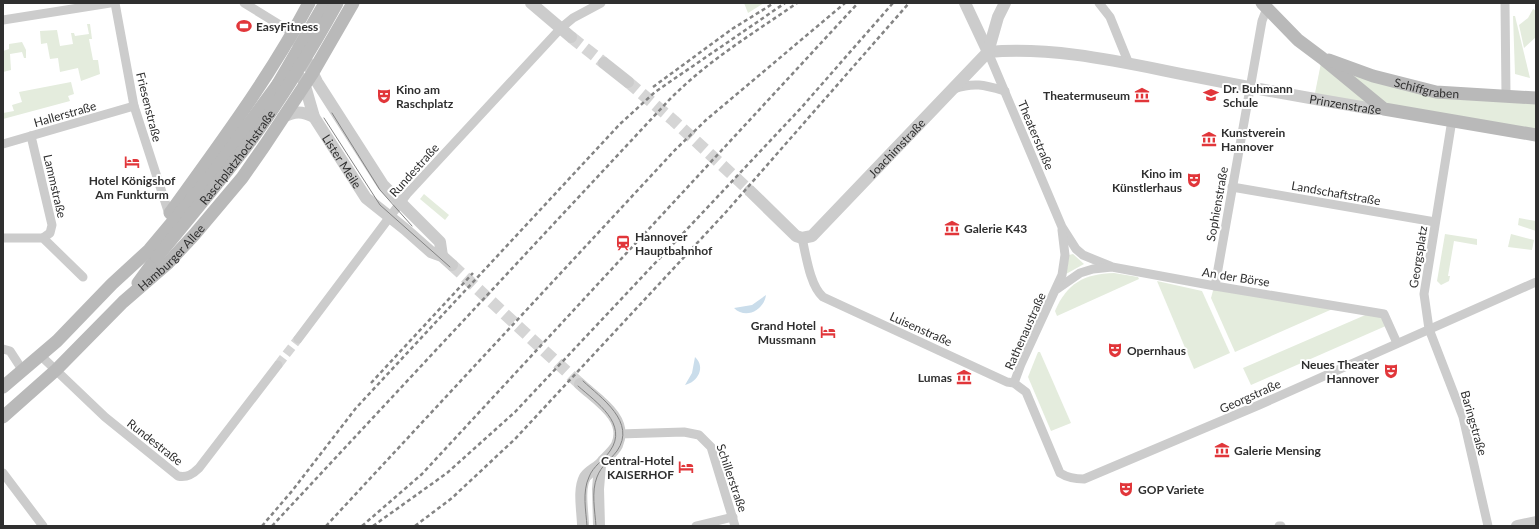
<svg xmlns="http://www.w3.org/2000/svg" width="1539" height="529" font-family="Lato,sans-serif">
<rect width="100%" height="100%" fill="#fff"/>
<!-- green -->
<g fill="#e4ecdd">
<polygon points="744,3 764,3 748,13"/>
<polygon points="1533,9 1536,11 1536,37 1524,48 1519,25 1528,18"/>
<polygon points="1513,16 1515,16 1530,78 1515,74"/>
<polygon points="87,24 90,24 92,39 89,39 93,60 98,60 100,74 81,81 78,68 60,72 58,58 50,59 47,43 41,44 40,31 57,30 60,46 73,44 71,33 74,33 75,36 89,34"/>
<polygon points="22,42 26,50 26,58 24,58 22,52 10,54 11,70 3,72 3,51 9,49 9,44"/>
<polygon points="1322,58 1384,109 1314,98"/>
<polygon points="1337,66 1370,78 1536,101 1536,131 1387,107"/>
<polygon points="71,82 74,94 68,96 70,101 3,119 3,113 14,111 12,105 22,102 19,92"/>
<polygon points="424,194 449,215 445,220 420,199"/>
<polygon points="1519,218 1536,221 1536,231 1518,225"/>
<polygon points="1445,234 1477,239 1477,245 1454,241 1448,276 1450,276 1449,281 1441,285 1437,281"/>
<polygon points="1511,234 1534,240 1532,250 1508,247"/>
<polygon points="1073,254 1084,264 1066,274 1069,255"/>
<path d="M1114,273L1138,277L1139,279L1057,316L1055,311C1067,283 1084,274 1114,273Z"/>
<polygon points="1157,281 1202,291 1230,353 1194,369"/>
<polygon points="1214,287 1337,307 1235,352 1211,298"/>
<polygon points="1370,313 1383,315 1388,325 1251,385 1243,368"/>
<polygon points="1038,352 1040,352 1071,423 1051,431 1028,377"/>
</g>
<!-- water -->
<g fill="#caddeb">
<path d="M766,295C764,310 746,320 734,308L752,305Z"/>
<path d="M695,357C706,367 698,382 685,385L692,373Z"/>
</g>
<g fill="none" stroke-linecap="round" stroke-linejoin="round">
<!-- minor-tunnel -->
<polyline stroke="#d5d5d5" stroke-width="9" stroke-dasharray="9 4.5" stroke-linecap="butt" points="278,365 298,339"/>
<!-- tertiary-tunnel -->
<g stroke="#d5d5d5" stroke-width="12" stroke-dasharray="12 6" stroke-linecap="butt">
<polyline points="571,37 604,63"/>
<polyline points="628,82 674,121 750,191"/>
<polyline points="452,265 580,384"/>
</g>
<!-- minor -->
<g stroke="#ccc" stroke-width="9">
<polyline points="115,3 134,106 169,214"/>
<polyline points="244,3 293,33"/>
<polyline points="1099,3 1110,17 1129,64"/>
<polyline points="1505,3 1506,95"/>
<polyline points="3,20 110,3"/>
<polyline points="988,52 1062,227 1076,249 1083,255 1110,266"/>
<path d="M954,89C974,82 984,85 1005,91"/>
<polyline points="1452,120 1424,294 1429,329 1463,417 1488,526"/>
<polyline points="31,136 52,225 50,233 43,238"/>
<polyline points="3,144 134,106"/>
<polyline points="1232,187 1435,222"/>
<polyline points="3,238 43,238 83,277"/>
<path d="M802,238C806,255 810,286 823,297L1007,382L1014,383L1026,392L1060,473C1068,478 1075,479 1084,479L1259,405L1536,282"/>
<polyline points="1215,286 1262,21 1267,8"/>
<polyline points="1057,289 1080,273 1093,269 1112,267 1215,286 1384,314 1397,343"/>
<polyline points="298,339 407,194 561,28 573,18 601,3"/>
<polyline points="3,349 10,351 23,371"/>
<path d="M40,355L105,417L178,476C187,478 193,474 199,468L278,365"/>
<polyline points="1014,383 1021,364 1062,275 1065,255 1062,230"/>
<polyline points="619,434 684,432 699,435 711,447 735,526"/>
<polyline points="3,473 43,526"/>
<polyline points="696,526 733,517"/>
<polyline points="1279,526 1281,526"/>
</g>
<!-- tertiary -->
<g stroke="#ccc" stroke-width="12">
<polyline points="531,3 571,37"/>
<polyline points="965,3 988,52"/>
<polyline points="293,33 317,82 383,185 440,242 442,256"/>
<path id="s1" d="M988,52C1056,46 1125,63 1192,76C1252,88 1313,99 1373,109H1384"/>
<polyline points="604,63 628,82"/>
<path id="s2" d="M303,79L314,117L366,198L405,229L431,252L442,256L452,265"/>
<path d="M283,117C295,111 302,111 314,117"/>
<path id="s3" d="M750,191L796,236L802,238L812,236L988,52L998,17L1005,3"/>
<path d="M580,384C596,399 629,418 617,445C614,451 608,456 603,461C599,467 589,471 585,477C578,490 583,512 583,526"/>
<polyline points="599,526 598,489 600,465"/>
<polyline points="1517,526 1536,522"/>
</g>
<!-- secondary -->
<g stroke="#b9b9b9" stroke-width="13">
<polyline points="1262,3 1298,40 1322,58 1384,109 1536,135"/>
<path id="s4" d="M1329,60L1373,76L1436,92L1536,98"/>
<path d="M170,213C219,145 270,77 309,3"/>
<polyline points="138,283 157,257"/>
<polyline points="3,387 57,341 112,284 149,250 207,181 278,84"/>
<path id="s5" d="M3,417L56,370L123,302L168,263L194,235L242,178L265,145L312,74L353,3"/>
</g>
<!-- tram -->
<g stroke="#848484" stroke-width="1">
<polyline points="332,113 380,190 412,226"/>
<polyline points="324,118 380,205 450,267"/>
<path d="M583,381C601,398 637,422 617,451C610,460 601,466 597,477C591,492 595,511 596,526"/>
<path d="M578,386C596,402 629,424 610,451C604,460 593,466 589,477C582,492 586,511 587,526"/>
</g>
<!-- rail -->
<g stroke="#848484" stroke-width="2.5" stroke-dasharray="4 3" stroke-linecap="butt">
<polyline points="653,87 732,29 774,3"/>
<polyline points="371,383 473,273"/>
<polyline points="262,526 292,491 356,408 620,124 655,92 785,3"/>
<path d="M272,526L670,99C710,59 751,35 797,3"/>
<polyline points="326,526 675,150 706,120 845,3"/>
<polyline points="362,526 422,474 858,3"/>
<polyline points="373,526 447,473 515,412 801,108 893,3"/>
<polyline points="415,526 452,498 515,439 726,212 909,3"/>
</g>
<!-- secondary-bridge -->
<g stroke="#b9b9b9" stroke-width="13">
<polyline points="278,84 325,3"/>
<path id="s6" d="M157,257C189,218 221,180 251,140C283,96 311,50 337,3"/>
</g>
</g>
<!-- icons -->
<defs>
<g id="stadium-bare" transform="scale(1.2)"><path d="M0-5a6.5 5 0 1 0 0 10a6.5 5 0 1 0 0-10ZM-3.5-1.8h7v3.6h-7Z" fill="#e1363a" stroke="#fff" stroke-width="2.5" paint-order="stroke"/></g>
<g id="museum-bare" transform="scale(1.2)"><path d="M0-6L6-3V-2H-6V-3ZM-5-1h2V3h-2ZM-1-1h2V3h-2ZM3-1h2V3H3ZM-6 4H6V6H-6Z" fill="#e1363a" stroke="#fff" stroke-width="2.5" paint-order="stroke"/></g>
<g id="university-bare" transform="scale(1.2)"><path d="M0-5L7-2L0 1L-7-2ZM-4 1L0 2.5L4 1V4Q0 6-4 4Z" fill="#e1363a" stroke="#fff" stroke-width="2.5" paint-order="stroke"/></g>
<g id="theatre-bare" transform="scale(1.2)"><path d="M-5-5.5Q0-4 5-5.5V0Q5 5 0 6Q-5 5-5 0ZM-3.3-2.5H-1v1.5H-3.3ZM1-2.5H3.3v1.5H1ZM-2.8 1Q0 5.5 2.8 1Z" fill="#e1363a" stroke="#fff" stroke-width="2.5" paint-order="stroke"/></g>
<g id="hotel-bare" transform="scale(1.2)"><path d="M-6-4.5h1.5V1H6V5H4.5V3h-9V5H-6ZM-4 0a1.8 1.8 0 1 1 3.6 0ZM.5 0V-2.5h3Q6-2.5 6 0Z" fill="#e1363a" stroke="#fff" stroke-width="2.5" paint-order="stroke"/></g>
<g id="station-bare" transform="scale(1.2)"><path d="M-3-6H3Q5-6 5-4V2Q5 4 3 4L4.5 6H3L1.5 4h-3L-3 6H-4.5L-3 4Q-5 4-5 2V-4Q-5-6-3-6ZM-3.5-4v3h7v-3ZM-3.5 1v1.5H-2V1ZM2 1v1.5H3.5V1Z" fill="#e1363a" stroke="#fff" stroke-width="2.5" paint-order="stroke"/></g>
</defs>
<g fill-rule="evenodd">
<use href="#stadium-bare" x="244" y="26"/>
<use href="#museum-bare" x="1142" y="95"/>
<use href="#university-bare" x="1211" y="95"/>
<use href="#theatre-bare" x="384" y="96"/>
<use href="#museum-bare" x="1209" y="139"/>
<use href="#hotel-bare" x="132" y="162"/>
<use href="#theatre-bare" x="1194" y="180"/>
<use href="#museum-bare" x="952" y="228"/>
<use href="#station-bare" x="623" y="243"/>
<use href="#hotel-bare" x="828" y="332"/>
<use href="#theatre-bare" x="1115" y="350"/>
<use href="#theatre-bare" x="1391" y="371"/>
<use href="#museum-bare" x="964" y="377"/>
<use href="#museum-bare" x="1222" y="450"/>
<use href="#hotel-bare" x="686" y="467"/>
<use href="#theatre-bare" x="1126" y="489"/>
</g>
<g text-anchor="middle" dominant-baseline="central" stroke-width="4" stroke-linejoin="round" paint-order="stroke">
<!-- poi labels -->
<g font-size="12" font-weight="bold" fill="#2f2f2f" stroke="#fff" text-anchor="start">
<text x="256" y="26">EasyFitness</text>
<text x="1223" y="88">Dr. Buhmann<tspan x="1223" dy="14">Schule</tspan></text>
<text x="396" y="89">Kino am<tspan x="396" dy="14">Raschplatz</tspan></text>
<text x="1130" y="95" text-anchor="end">Theatermuseum</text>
<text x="1221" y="132">Kunstverein<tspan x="1221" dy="14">Hannover</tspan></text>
<text x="1182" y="173" text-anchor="end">Kino im<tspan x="1182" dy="14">Künstlerhaus</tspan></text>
<text x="132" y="180" text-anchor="middle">Hotel Königshof<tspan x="132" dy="14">Am Funkturm</tspan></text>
<text x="964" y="228">Galerie K43</text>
<text x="635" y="236">Hannover<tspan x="635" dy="14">Hauptbahnhof</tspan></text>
<text x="816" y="325" text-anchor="end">Grand Hotel<tspan x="816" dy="14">Mussmann</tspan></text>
<text x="1127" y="350">Opernhaus</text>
<text x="1379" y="364" text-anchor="end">Neues Theater<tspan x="1379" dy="14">Hannover</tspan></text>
<text x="952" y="377" text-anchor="end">Lumas</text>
<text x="1234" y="450">Galerie Mensing</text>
<text x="674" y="460" text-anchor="end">Central-Hotel<tspan x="674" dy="14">KAISERHOF</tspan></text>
<text x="1138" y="489">GOP Variete</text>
</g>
<!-- street labels -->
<g font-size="12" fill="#2f2f2f" stroke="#fff">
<text stroke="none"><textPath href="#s4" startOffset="102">Schiffgraben</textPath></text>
<text stroke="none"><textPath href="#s1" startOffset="362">Prinzenstraße</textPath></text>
<text transform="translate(149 107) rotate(76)">Friesenstraße</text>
<text transform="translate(65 114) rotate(-16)">Hallerstraße</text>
<text transform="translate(1036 135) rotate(67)">Theaterstraße</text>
<text stroke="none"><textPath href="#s3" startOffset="203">Joachimstraße</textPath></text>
<text stroke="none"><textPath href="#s6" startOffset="128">Raschplatzhochstraße</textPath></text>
<text stroke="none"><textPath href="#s2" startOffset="92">Lister Meile</textPath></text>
<text transform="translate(414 170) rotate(-48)">Rundestraße</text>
<text transform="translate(55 186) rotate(77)">Lammstraße</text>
<text transform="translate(1336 193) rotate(10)">Landschaftstraße</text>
<text transform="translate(1217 204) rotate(-80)">Sophienstraße</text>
<text stroke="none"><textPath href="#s5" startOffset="232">Hamburger Allee</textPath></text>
<text transform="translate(1418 257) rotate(-81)">Georgsplatz</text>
<text transform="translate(1236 277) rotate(9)">An der Börse</text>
<text transform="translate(921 329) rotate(24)">Luisenstraße</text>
<text transform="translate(1025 331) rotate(-66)">Rathenaustraße</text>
<text transform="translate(1250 396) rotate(-24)">Georgstraße</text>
<text transform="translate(1474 423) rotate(74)">Baringstraße</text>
<text transform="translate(155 442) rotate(38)">Rundestraße</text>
<text transform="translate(732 478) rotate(71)">Schillerstraße</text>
</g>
</g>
<!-- border -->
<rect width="1539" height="529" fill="none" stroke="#2f2f2f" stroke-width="8"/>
</svg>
